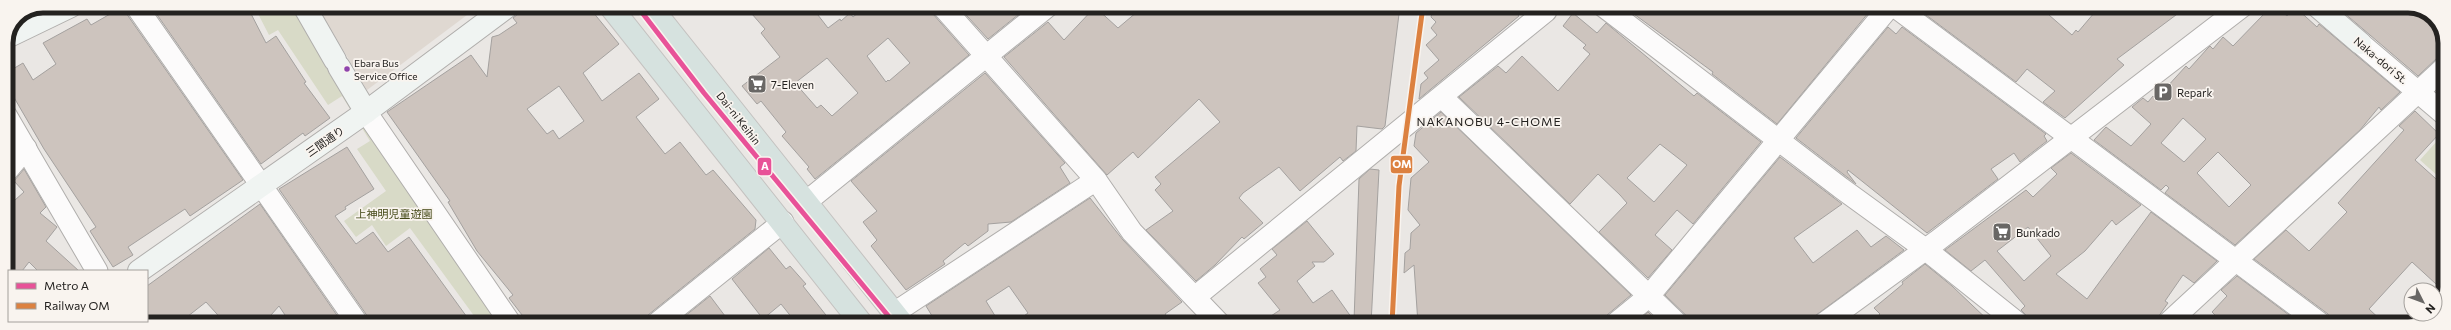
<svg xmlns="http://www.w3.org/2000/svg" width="2451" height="330" font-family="Commissioner,'Noto Sans JP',sans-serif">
<rect width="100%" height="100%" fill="#eae7e4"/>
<!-- built -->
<polygon fill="#dfd8d1" points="317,6 479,6 367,90"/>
<!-- green -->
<g fill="#d8dac7">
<polygon points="254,6 293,6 374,139 503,324 480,324 410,228 386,246 372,225 356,237 344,221 386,191 357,149 370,141 342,96 328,105 278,30 269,35"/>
<polygon points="2445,132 2445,171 2439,177 2420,160"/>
</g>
<!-- building -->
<g fill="#cdc4be" stroke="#a4a19f" fill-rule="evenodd">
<polygon points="124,6 126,13 243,180 190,216 185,209 128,247 133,255 113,267 90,231 96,227 44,149 12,94 6,84 6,73 23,63 33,80 56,64 43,43 87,19 91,25"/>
<polygon points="151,6 247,6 266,43 276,36 306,82 304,83 330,118 305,136 303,133 261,164"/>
<path d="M528,6L535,13L543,6H588L619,44L583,73L602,101L639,73L659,99L636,117L665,154L680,142L706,175L713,170L756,220L755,229L648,315L641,324H529L509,298L513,295L477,251L448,202L450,201L387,112L471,55L487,77L492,37L499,35L517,23L513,18ZM559,86L584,121L559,139L553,130L547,134L527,109Z"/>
<path d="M745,6H811L828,28L840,19L841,21L850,13L853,17L866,6H930L933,14L969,55L815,179L807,169L809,167L782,136L786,132L761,101L757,104L742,86L780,57L761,33L765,29ZM888,38L910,63L889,81L888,80L886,82L867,56ZM827,58L858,93L832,116L821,105L817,108L795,83Z"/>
<polygon points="958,6 1029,6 988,39"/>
<polygon points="1144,6 1400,6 1385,126 1382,129 1357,126 1356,151 1343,161 1340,157 1300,191 1279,167 1243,193 1239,198 1263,223 1244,239 1242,237 1215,265 1196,281 1146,230 1173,211 1155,190 1161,184 1155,177 1220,122 1199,99 1138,158 1133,152 1107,175 1004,57 1048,22 1064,40 1095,7 1118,28"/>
<polygon points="1434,6 1489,6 1497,13 1503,6 1509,6 1519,16 1419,99 1421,84 1428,78 1424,73 1439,60 1426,45 1437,35 1431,28 1436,22 1431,17"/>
<polygon points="1623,6 1863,6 1869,12 1777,124 1712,74 1713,72"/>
<polygon points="1920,6 2002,6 2011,14 2018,6 2057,6 2049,15 2072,35 2076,30 2078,32 2100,6 2188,6 2117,59 2124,65 2065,118 2043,102 2055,91 2027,69 2016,82 1918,9"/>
<path d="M2255,6H2276L2287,16L2295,7L2317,27L2319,24L2400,92L2381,110L2379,107L2360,130L2235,245L2165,193L2169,188L2166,185L2161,190L2094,140L2106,127L2131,146L2151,124L2132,107L2143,98L2148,102L2153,96L2156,99L2186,66L2189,69L2207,49L2210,46L2213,49L2223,37L2233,46L2264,14ZM2183,118L2206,139L2184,162L2161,143ZM2218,152L2251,185L2229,207L2197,173Z"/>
<polygon points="2336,6 2412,6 2434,17 2445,39 2445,55 2437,58 2418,76"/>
<path d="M1573,13L1597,33L1606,23L1694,96L1697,93L1761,142L1693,224L1677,210L1655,235L1672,250L1648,278L1599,232L1627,203L1620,195L1598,174L1570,204L1459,97L1498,66L1506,73L1522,56L1558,91L1590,54L1583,48L1586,45L1563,26ZM1660,144L1687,165L1654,202L1627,178Z"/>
<polygon points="1888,27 1896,34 1902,27 2046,134 2044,136 2047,141 2020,162 2014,153 1991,169 1998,179 1927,233 1848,170 1847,172 1856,184 1796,138"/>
<polygon points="985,73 1065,163 1060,167 1070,183 1011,222 988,224 988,231 968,246 965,243 943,261 945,264 906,290 871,246 877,240 863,222 877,211 851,181"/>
<polygon points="2445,84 2445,97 2437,90"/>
<polygon points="2415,111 2439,134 2415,160 2445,187 2445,274 2436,284 2412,262 2369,309 2385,324 2333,324 2328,314 2254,259 2286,230 2309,251 2347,212 2338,203 2404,130 2399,126"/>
<polygon points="1441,112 1631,295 1607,315 1603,324 1418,324 1414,265 1404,273 1405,253 1410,249 1411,233 1420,225 1408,210 1411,178 1429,162 1414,146 1416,133"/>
<polygon points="347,147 374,189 345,207 346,209 335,216 356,244 373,232 388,252 409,237 472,324 414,324 409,317 399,324 370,324 368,317 279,189"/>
<path d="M2071,153L2141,205L2116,225L2112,220L2085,251L2056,274L2087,299L2151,212L2217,261L2194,283L2183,275L2165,301L2168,303L2153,324H2031L2030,319L2021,310L2025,306L1985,260L1971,271L1945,250L2026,190L2033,197L2057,174L2051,168ZM2028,227L2051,256L2024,281L1997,251Z"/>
<polygon points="1780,157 1842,204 1794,238 1813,263 1857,230 1871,247 1886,236 1904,250 1804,324 1695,324 1665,295"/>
<polygon points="24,169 46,207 40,213 57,227 46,241 79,271 38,271 29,262 22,271 6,271 6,208 24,192 14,181"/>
<polygon points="1370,169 1379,170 1371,324 1259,324 1280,310 1258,283 1266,277 1260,269 1277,255 1272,249 1307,221 1334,254 1324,262 1312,262 1315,266 1297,281 1313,303 1332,290 1354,321 1359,179"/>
<polygon points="1090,198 1123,240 1182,302 1165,314 1172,324 1013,324 1028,313 1009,286 986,301 1000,324 937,324 926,306"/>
<polygon points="260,204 343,324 291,324 279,306 263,324 226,324 206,302 178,324 147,324 147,286"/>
<polygon points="769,248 786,269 790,266 806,284 803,286 833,324 797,324 781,304 763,319 732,279"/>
<polygon points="1925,264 1952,286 1992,324 1869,324 1880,314 1874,308 1903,284 1902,282"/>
<polygon points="2237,276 2301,324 2224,324 2212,312 2227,296 2221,290"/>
<polygon points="710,296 731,324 675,324"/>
<polygon points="1648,312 1658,322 1655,324 1634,324"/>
</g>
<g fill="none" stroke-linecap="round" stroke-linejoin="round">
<!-- street casing -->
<g stroke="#b0aeac" stroke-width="23">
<g id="street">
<polyline points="136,6 358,324"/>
<polyline points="942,6 1096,180 1132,232 1220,324"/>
<polyline points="1603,6 1841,188 1925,249 2019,324"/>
<polyline points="1894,6 2321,324"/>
<polyline points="2360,43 2445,115"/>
<polyline points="1443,96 1447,102 1678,324"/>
<polyline points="366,112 511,324"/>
<polyline points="6,115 97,271"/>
<polyline points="6,172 26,148"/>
<polyline points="806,202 1048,6"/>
<polyline points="1195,297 1546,11"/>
<polyline points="2435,306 2439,301"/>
<polyline points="894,313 1096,180"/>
<polyline points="656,324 783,222"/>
<polyline points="1615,324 1648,297 1890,6"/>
<polyline points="1823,324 1937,241 2243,6"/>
<polyline points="2167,324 2445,67"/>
</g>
</g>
<!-- secondary casing -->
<g stroke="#b0aeac" stroke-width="24">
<g id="secondary">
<polyline points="304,6 335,60"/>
<polyline points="2317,6 2360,43"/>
<polyline points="9,36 71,6"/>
<polyline points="339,67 366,112"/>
<polyline points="139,271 366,112 508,6"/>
<polyline points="73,324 76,321"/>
</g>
</g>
<!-- highway casing -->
<g stroke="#c4c2c0" stroke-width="24">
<g id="highway">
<polyline points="610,6 862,324"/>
<polyline points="650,6 903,324"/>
</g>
</g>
<!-- street -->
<use href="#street" stroke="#fcfbfb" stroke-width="21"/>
<!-- secondary -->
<use href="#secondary" stroke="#f0f4f2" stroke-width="22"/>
<!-- highway -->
<use href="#highway" stroke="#d6e2df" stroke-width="22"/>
<!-- rail-1 casing -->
<g stroke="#f9f4ef" stroke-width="8">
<polyline id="rail-1" points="1392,324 1399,186 1423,6"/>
</g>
<!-- rail-1 -->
<use href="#rail-1" stroke="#dc8140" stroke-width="5"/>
<!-- metro-1 casing -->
<g stroke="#f9f4ef" stroke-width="8">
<polyline id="metro-1" points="637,6 704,93 895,324"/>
</g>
<!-- metro-1 -->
<use href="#metro-1" stroke="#e85298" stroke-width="5"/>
</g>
<!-- icons -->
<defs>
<g id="supermarket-square" transform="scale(1)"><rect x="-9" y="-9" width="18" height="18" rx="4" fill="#696765" stroke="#f9f4ef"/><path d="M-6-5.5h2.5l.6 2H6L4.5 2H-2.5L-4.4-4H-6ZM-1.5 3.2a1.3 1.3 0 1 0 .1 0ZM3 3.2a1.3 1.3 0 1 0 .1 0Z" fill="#fff"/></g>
<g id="parking-square" transform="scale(1)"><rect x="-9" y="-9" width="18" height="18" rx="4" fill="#696765" stroke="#f9f4ef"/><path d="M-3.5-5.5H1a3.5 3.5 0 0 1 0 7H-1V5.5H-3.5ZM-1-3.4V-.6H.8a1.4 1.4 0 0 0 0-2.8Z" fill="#fff"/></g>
</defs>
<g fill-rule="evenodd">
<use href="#supermarket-square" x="757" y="84"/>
<use href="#parking-square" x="2163" y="92"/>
<use href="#supermarket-square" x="2002" y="232"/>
</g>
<!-- markers -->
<circle fill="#8e44ad" stroke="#f9f4ef" stroke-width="1.5" cx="347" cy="69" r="3.5"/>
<g text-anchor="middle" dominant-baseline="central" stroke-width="3.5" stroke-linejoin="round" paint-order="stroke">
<!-- bus labels -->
<g font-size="10" fill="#242220" stroke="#f9f4ef" text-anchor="start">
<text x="354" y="63">Ebara Bus<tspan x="354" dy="13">Service Office</tspan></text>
</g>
<!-- street labels -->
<g font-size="11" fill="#242220" stroke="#f9f4ef">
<text transform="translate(2381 60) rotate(40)">Naka-dori St.</text>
<text transform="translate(739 118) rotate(52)">Dai-ni Keihin</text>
<text transform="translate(325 141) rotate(-35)">三間通り</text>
</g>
<!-- poi labels -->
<g font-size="11" fill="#242220" stroke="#f9f4ef" text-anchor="start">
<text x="771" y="84">7-Eleven</text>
<text x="2177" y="92">Repark</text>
<text x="2016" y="232">Bunkado</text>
</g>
<!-- park labels -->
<g font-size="11" fill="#434816" stroke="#f9f4ef">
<text x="394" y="213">上神明児童遊園</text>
</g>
<!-- neighbourhood labels -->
<g font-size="12" letter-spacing="1" fill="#242220" stroke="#f9f4ef">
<text x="1489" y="121">NAKANOBU 4-CHOME</text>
</g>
</g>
<!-- crop -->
<path d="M0 0H2451V330H0ZM43 13H2408A30 30 0 0 1 2438 43V287A30 30 0 0 1 2408 317H43A30 30 0 0 1 13 287V43A30 30 0 0 1 43 13Z" fill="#f9f4ef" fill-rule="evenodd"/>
<path fill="none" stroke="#242220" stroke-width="5" d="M43 13H2408A30 30 0 0 1 2438 43V287A30 30 0 0 1 2408 317H43A30 30 0 0 1 13 287V43A30 30 0 0 1 43 13Z"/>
<g stroke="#f9f4ef" stroke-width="1.5">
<rect x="1390" y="155" width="23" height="19" rx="4" fill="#dc8140"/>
<rect x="757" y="157" width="15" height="19" rx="4" fill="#e85298"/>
</g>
<g font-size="11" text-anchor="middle" font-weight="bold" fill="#fff">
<text x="1402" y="168">OM</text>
<text x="765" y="170">A</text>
</g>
<!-- legend -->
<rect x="8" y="270" width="140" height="52" fill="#f9f4ef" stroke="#a4a09c"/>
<rect x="16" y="283" width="20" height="6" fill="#e85298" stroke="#a4a09c"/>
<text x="44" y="290" font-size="12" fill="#242220">Metro A</text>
<rect x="16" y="303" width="20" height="6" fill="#dc8140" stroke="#a4a09c"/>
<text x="44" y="310" font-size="12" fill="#242220">Railway OM</text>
<!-- north arrow -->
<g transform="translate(2423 302) rotate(132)"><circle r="19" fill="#f9f4ef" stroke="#a4a09c"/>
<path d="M0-3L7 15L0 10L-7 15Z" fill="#696765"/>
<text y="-6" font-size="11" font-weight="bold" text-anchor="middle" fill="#242220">N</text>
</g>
</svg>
